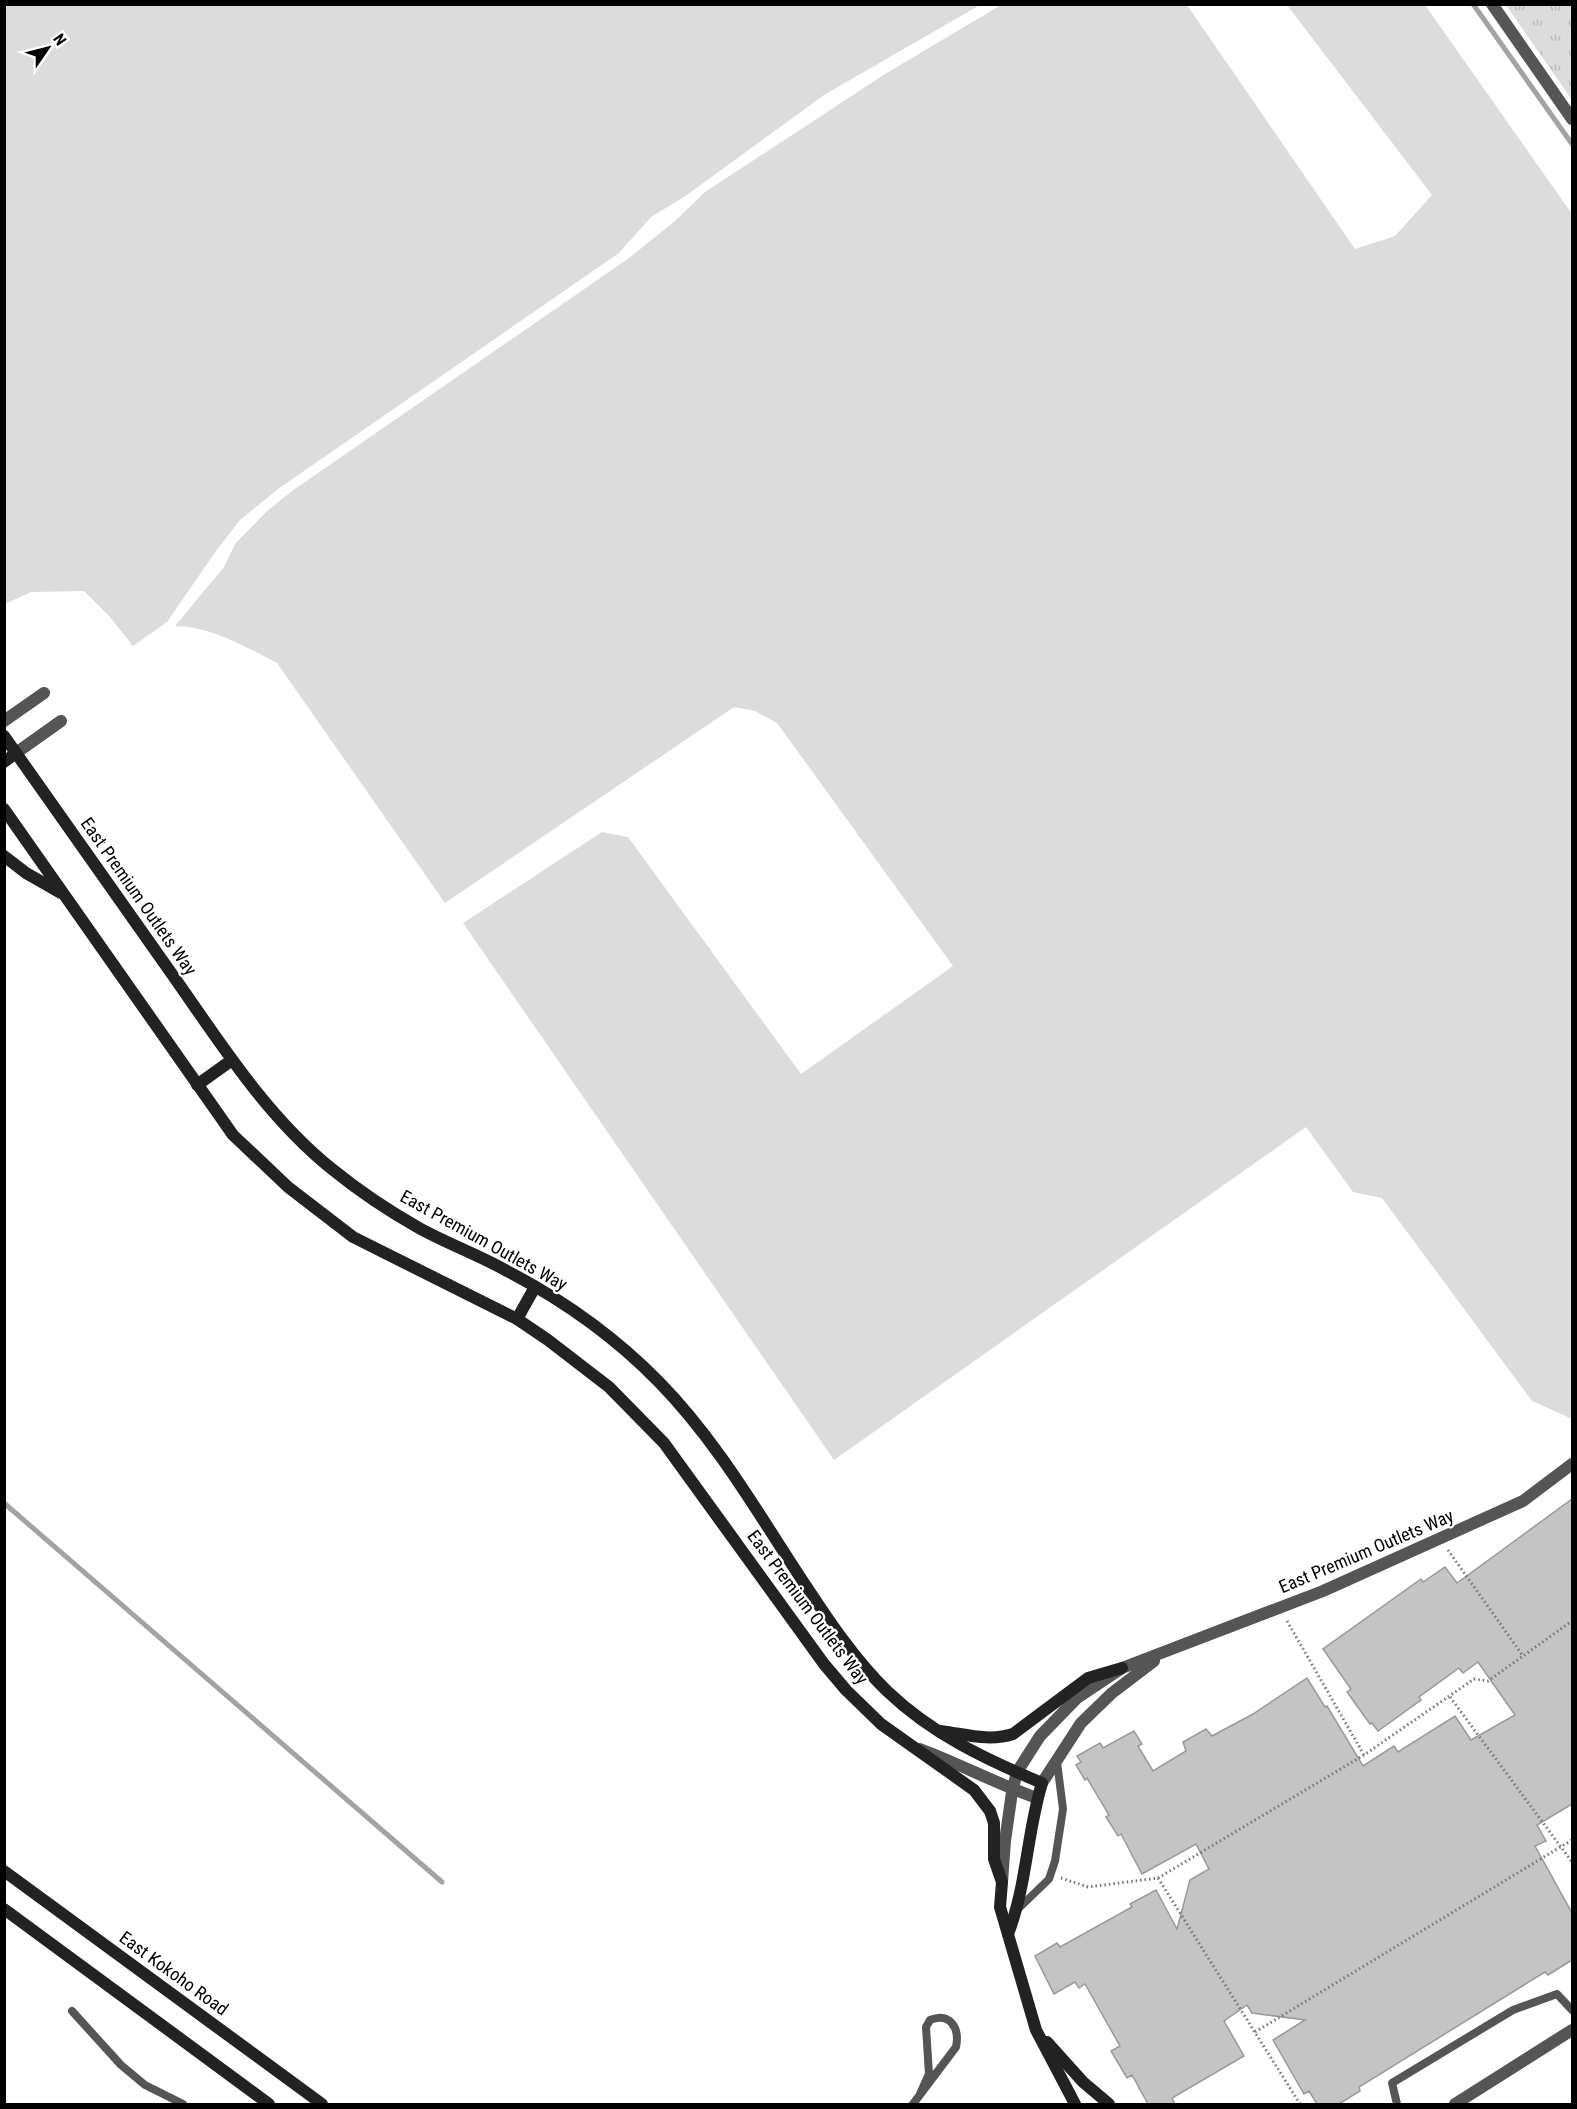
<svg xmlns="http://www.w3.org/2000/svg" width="1577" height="2109" font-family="'Roboto Condensed',sans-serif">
<defs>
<pattern id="park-tufts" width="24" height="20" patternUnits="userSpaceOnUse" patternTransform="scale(1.5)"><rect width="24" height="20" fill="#dcdcdc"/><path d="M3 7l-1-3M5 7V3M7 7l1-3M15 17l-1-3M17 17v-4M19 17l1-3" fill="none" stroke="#bbb"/></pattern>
</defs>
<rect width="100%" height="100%" fill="#fff"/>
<!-- grass -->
<g fill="#dcdcdc">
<polygon points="5,4 980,4 980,5 824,95 684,197 651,217 619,253 278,489 240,520 216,551 167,622 133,646 110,617 84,591 31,592 5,604"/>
<path d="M1001,5H1187L1355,249L1395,236L1432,195L1287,5H1425L1572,214V1416L1570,1418L1532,1401L1382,1198L1353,1192L1306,1127L834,1460L463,923L602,832L628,837L801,1074L953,966L777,723L755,711L734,707L445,903L277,663C246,647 210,626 175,626L224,567L235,544L266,512L292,491L629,258L675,221L705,192L885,74Z"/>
</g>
<!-- park -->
<polygon fill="url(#park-tufts)" points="1506,5 1572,5 1572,100"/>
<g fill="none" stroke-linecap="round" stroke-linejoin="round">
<!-- stream -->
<g stroke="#a3a3a3" stroke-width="5">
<polyline points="1473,4 1572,144"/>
<polyline points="4,1503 442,1882"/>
</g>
</g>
<!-- building -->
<polygon fill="#c4c4c4" stroke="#999" stroke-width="1.5" points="1572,1499 1572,1804 1537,1825 1546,1841 1535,1846 1572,1913 1572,1960 1548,1975 1545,1972 1359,2087 1360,2091 1339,2104 1317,2104 1309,2091 1304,2094 1273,2040 1305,2020 1252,2013 1247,2005 1224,2021 1244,2056 1172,2098 1175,2104 1148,2104 1132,2075 1127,2078 1111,2051 1120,2046 1085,1984 1079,1988 1075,1982 1054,1994 1035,1956 1057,1943 1060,1947 1132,1907 1130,1904 1156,1890 1177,1929 1190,1880 1209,1869 1196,1844 1142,1874 1121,1834 1118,1836 1106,1817 1109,1815 1087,1778 1085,1780 1076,1765 1081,1762 1077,1756 1100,1743 1103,1748 1134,1731 1142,1744 1138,1746 1153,1771 1186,1751 1183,1742 1206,1729 1212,1736 1253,1714 1307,1678 1325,1707 1327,1706 1363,1766 1394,1746 1398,1752 1455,1716 1471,1740 1515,1715 1478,1662 1463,1673 1459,1668 1419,1697 1421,1700 1378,1731 1372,1723 1370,1724 1347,1692 1351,1689 1323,1649 1421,1579 1423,1582 1445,1567 1457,1583"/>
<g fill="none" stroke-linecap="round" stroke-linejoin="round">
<!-- path -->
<g stroke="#777" stroke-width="3" stroke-dasharray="1.5 3" stroke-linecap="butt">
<polyline points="1448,1550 1523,1656"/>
<polyline points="1287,1621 1364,1755"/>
<polyline points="1450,1697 1572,1862"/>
<polyline points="1061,1878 1088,1887 1158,1878 1364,1755 1474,1679 1488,1681 1572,1621"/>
<polyline points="1158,1878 1300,2104"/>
<polyline points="1255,2032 1572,1840"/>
</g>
<!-- lane -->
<g stroke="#555" stroke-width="8">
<polyline points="1017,1910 1049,1879 1055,1861 1063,1809 1057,1762"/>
<polyline points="72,2011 121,2065 145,2085 183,2104"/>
<path d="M913,2104L956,2047C960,2028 950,2012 930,2020L926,2027L929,2074L920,2094"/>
<polyline points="1397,2104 1392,2083 1513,2010 1557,1994 1572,2010"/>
</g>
<!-- street -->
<g stroke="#555" stroke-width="12">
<polyline points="1492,4 1572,119"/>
<polyline points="4,721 44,693"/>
<polyline points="16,753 61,721"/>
<path d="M920,1749C960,1764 997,1784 1037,1798"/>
<polyline points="1042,1783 1081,1723 1112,1693 1154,1661"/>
<polyline points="1002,1882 1005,1841 1012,1792 1017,1772 1040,1736 1077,1698 1122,1668 1323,1591 1523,1501 1572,1464"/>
<polyline points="1455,2104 1572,2030"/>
</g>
<!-- secondary -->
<g stroke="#222" stroke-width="12">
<path d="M4,736C61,817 118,897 174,977C221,1044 267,1117 332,1169C359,1191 389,1211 419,1228C448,1244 479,1255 507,1271C563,1300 615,1337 659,1382C717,1441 759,1515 804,1583C829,1621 855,1660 887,1691C932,1734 985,1759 1042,1783C1027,1832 1027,1885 1008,1934"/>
<polyline points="4,762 16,753"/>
<polyline points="4,809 233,1135 288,1187 353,1237 517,1319 548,1340 609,1387 664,1443 824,1664 846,1690 881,1724 974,1790 990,1811 994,1823 994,1859 1002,1882 1000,1907 1036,2030 1075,2104"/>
<polyline points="4,856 26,873 61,893"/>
<polyline points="197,1085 232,1060"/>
<polyline points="517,1319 535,1287"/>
<path d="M940,1731C965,1734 989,1742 1013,1734L1088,1678L1122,1668"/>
<polyline points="4,1871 322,2104"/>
<polyline points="4,1909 269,2104"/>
<polyline points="1047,2042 1083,2082 1109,2104"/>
</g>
</g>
<g text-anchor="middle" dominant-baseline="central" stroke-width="4.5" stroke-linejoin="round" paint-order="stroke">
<!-- street labels -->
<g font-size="18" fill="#000" stroke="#fff">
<text transform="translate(139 896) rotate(55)">East Premium Outlets Way</text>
<text transform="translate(484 1240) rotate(29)">East Premium Outlets Way</text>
<text transform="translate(1366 1551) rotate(-23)">East Premium Outlets Way</text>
<text transform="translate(808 1607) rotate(53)">East Premium Outlets Way</text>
<text transform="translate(174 1973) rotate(36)">East Kokoho Road</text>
</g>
</g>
<!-- border -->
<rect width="1577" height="2109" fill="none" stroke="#000000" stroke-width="12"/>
<!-- north arrow -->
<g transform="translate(48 48) rotate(55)" stroke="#ffffff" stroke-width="4.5" paint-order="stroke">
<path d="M0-4.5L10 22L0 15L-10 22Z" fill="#000000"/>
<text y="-9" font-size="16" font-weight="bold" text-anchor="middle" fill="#000000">N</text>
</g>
</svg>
